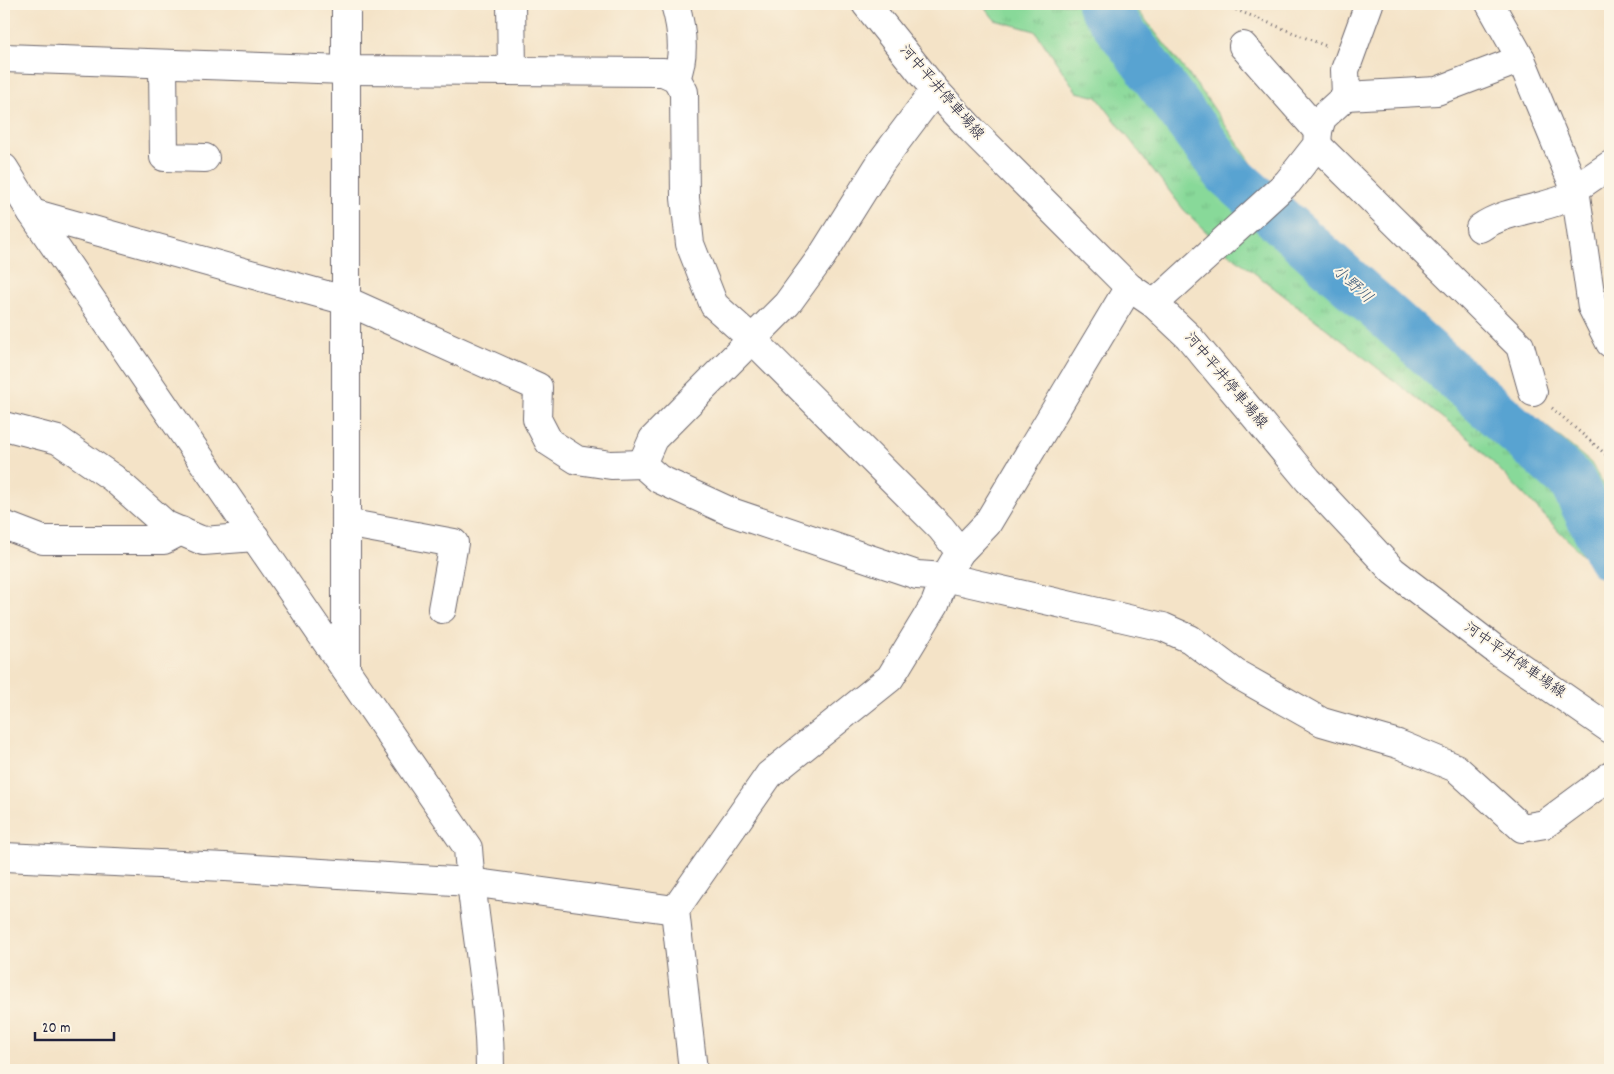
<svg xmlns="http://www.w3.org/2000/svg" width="1614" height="1074" font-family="Dekko,'Klee One',sans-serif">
<defs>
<pattern id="grass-tufts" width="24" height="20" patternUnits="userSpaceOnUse" patternTransform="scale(1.25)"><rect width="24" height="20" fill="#88d999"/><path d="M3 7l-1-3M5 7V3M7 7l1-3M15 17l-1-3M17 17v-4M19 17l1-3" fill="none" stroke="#75ba85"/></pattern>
</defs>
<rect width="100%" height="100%" fill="#fcf5e5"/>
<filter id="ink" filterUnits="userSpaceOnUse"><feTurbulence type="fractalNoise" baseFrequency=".02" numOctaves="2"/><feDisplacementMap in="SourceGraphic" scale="10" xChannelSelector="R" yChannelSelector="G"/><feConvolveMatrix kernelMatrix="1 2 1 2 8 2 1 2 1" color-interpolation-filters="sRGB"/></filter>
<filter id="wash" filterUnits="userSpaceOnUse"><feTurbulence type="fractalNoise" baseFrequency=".0096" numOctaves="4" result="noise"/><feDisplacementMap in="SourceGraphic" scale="20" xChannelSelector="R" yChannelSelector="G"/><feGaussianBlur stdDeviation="1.12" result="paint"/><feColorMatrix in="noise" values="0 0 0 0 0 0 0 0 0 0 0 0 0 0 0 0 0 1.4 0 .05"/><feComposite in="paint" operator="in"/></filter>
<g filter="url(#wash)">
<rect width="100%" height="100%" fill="#f4e3c7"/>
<!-- grass -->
<polygon fill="url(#grass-tufts)" stroke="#557e6a" points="982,4 1133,4 1203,93 1282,207 1591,463 1610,495 1610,587 1591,564 1471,440 1226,251 1184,210 1097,97 1077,92 1035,31 995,20"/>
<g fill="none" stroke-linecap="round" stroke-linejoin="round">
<!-- river -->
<polyline stroke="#59a3d1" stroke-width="48" points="1101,4 1227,173 1572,481 1610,556"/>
</g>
</g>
<g filter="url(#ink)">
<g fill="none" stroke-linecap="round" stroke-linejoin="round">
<!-- minor casing -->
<g stroke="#6c666c" stroke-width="30">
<g id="minor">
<polyline points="346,4 346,669"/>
<polyline points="511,4 512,71"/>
<path d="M675,4C682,28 686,54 676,78"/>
<polyline points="1490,4 1521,59 1575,189 1592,307 1610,343"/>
<polyline points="1243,46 1318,131"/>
<polyline points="4,58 345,70 663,72 676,78 684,92 685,198 690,244 714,305 752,339 941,528 960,552"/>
<polyline points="163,64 164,157 205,158"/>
<polyline points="1346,96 1345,70 1369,4"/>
<polyline points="1317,145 1520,346 1533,392"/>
<path d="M4,168L32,213L468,848C473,922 490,996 490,1070"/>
<polyline points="1575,189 1610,165"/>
<polyline points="32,213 347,301 538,387 537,419 549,442 577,460 611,465 642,464 659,479 731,512 917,575 945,577 1163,627 1190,639 1235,673 1322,722 1398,744 1456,768 1522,828 1545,824 1610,776"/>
<path d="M1480,228C1509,208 1545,210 1576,194"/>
<polyline points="1154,304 1288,182 1317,145 1318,131 1322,118 1346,96 1437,91 1521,59"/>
<polyline points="4,426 58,440 113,478 166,525 203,541 255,537"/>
<polyline points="642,464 653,439 787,304 822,256 881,162 935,90"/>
<polyline points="346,523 454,543 442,609"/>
<polyline points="4,525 43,540 164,540 181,531"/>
<polyline points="4,857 225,867 470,882 675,910"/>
<polyline points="693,1070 675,910 769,775 890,678 935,604 945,577 960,552 987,524 1129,287"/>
</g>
</g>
<!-- major casing -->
<g stroke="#6c666c" stroke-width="30">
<polyline id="major" points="866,4 935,90 972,130 1129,287 1154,304 1188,336 1308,480 1393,571 1496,650 1610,729"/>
</g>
<!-- path -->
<g stroke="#6c666c" stroke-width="3" stroke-dasharray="1 4" stroke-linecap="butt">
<polyline points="1222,4 1326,46"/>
<polyline points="1552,408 1610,458"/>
</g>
<!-- minor -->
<use href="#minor" stroke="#fff" stroke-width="28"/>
<!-- major -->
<use href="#major" stroke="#fff" stroke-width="28"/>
</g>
</g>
<g text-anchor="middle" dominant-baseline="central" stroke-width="4" stroke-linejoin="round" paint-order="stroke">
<!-- street labels -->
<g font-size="15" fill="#22223b" stroke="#fcf5e5">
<text transform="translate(941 93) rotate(49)">河中平井停車場線</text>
<text transform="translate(1225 381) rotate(50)">河中平井停車場線</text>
<text transform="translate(1514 661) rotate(35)">河中平井停車場線</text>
</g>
<!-- water labels -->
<g font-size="16" font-style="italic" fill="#385677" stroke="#fcf5e5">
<text transform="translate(1352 285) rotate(42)">小野川</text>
</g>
</g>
<!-- margin -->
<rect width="1614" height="1074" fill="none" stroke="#fcf5e5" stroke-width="20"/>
<!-- scale -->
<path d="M35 1032v8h79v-8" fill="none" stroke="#22223b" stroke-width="2.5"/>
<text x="42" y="1032" font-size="15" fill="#22223b" stroke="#fcf5e5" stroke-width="4" paint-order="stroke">20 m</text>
</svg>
